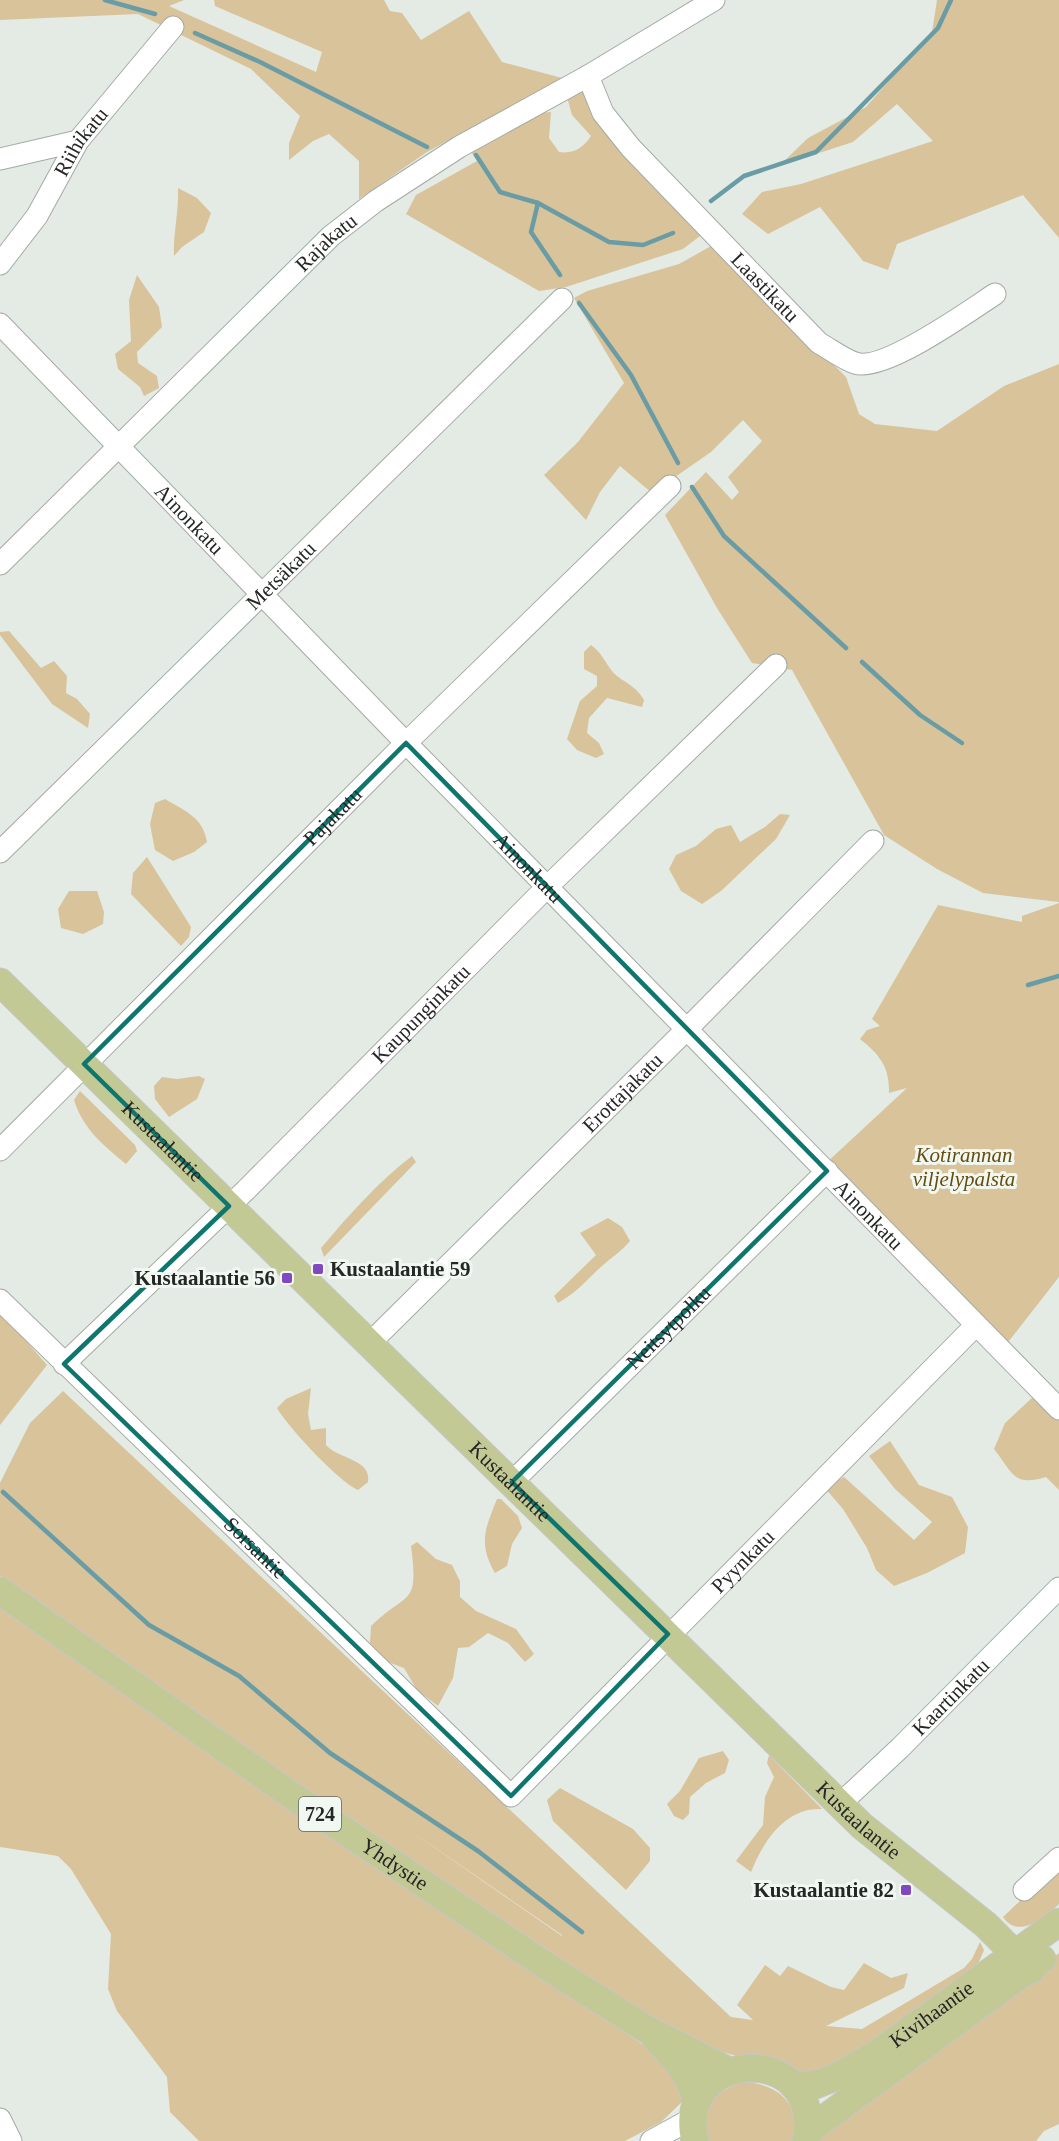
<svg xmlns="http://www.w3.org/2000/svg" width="1059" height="2141" font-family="'Times New Roman',serif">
<rect width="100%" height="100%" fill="#e4ebe4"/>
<!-- green -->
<g fill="#d8c39b" fill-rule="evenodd">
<path d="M0,0H184L169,6L316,72L322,52L215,6L214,0H384L390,11L402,13L421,40L469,11L502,62L562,78L498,117L551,112L549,138L559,152C574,154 583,148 591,136L572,115L567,97L576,90L584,92L700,230V236L683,249L566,287L539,291L406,214L416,195L477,161L460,134L427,152L359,199V161L329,134L313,141L289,160V143L300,116L251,69L138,14L0,20Z"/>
<polygon points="937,0 1059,0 1059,238 1023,195 897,244 888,270 863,261 820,207 768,234 742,214 762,192 801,184 933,141 897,104 853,142 779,166 808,138 866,107 932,32"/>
<path d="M178,188L197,198L211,213L204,232L182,247L174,256C173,233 179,212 178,188Z"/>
<polygon points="713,245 846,377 859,414 875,424 937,431 1004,386 1059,364 1059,902 983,893 937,869 884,835 792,670 752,663 717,608 665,515 706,472 732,500 739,492 728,477 762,441 743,420 711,452 652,493 620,466 600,492 586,520 544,475 578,442 624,383 574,298 587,291 679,264"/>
<polygon points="137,275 159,307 162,327 137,352 138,363 157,376 159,388 144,396 140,387 118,369 115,354 131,341 129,300"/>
<polygon points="9,631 41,668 54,661 67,676 66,693 77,699 90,714 88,728 52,704 0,635 0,632"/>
<path d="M591,645C602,653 604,661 612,671C621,682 634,683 644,700L642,707L607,698L589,718L587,733L599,743L604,754L596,758L577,750L567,739L580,701L597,686V676L584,669V652Z"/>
<path d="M165,799C185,811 203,817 207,842L194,852L173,861L155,850L150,824L155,803Z"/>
<polygon points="780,814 790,815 776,839 721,891 702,904 681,891 669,869 676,855 696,846 716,829 731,825 740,842 765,827"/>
<polygon points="147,857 191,927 189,937 181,946 131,894 133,873"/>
<polygon points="69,891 97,891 104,912 103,924 83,934 61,928 58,909"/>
<path d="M1059,903V1277L1005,1346L825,1164L907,1088L889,1093C890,1067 879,1054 860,1039L867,1030L880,1026L872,1019L938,905L1022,922V916Z"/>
<polygon points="199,1076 205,1079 197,1099 169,1117 155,1099 154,1086 162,1077 177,1079"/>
<path d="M80,1091L135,1145L137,1151L126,1164C103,1145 83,1129 74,1100Z"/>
<path d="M412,1156L416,1162L324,1257L321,1248C349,1215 378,1182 412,1156Z"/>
<path d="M608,1218L622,1227L630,1241C621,1252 612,1257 602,1266C585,1281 579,1291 558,1303L554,1296L596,1255L580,1233Z"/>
<polygon points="0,1311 47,1365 0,1425"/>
<path d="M311,1388L308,1414L311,1430L326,1428V1445C338,1459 372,1459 368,1482L358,1490C338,1481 288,1427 277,1408L286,1399Z"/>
<path d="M63,1391L731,2017L753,2020L737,2005L765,1965L780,1976L788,1966L831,1987L844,1990L864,1963L891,1978L908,1973L904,1988L826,2026L862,2029L964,1968L972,1959L980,1942L984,1950L976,1969L868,2051L803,2076L716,2050L657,2023L180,1704L0,1576V1483L30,1423ZM399,1823L562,1935V1936Z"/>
<path d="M1034,1396L1059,1419V1490L1046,1477C1013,1487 1013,1473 994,1449L1005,1423Z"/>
<polygon points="890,1441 919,1485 952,1497 968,1527 965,1553 927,1573 894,1586 876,1570 867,1548 843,1509 825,1488 844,1477 914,1540 932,1522 895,1489 869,1456"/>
<path d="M497,1499H501L518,1516L522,1528L512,1544L507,1566L495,1573C478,1543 485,1529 497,1499Z"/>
<path d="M417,1542L436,1559L452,1565L460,1581V1597L476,1611L516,1629L534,1654L525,1662L508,1643L488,1633L469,1647L458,1648L453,1678L438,1706L417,1690L404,1668L388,1662L370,1643L371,1626C408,1590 419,1608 411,1546Z"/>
<polygon points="0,1604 664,2059 681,2085 682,2102 661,2122 625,2141 199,2141 170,2112 167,2077 117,2011 108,1989 111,1934 71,1869 58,1856 0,1847"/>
<polygon points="723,1751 729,1760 725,1773 706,1783 690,1797 689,1814 683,1820 674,1816 667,1804 680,1791 699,1758"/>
<path d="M769,1755L822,1809C785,1807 763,1842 751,1872L736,1861L763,1825L765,1797L774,1777L767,1763Z"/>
<polygon points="560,1788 633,1829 650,1848 650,1861 626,1890 553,1821 547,1800"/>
<path d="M1059,1864V1904C1046,1917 1018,1940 1003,1917Z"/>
<polygon points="1059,1953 1059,2124 1044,2131 1036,2141 817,2141 822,2128 942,2048"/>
<path d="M742,2082C763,2082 790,2092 794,2117C795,2124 793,2133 793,2141H703C704,2106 708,2095 742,2082Z"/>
</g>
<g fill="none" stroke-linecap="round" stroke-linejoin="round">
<!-- stream -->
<g stroke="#699ca4" stroke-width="4.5">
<polyline points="105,0 155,14"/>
<polyline points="195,33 260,62 427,147"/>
<polyline points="476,155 500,192 538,203 609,242 643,245 673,233"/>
<polyline points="711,201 744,176 816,152 938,28 951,0"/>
<polyline points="538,203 531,232 560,275"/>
<polyline points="579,303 631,375 678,463"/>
<polyline points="692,487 724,536 846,648"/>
<polyline points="862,662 920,715 962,743"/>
<polyline points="1028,985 1059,976"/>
<polyline points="3,1492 149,1625 239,1676 330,1753 478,1851 582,1932"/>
</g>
<!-- minor casing -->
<g stroke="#a4aaa4" stroke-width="23">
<g id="minor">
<path id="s1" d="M588,76L603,113L631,148L819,343C830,349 843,359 855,363C883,373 969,311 995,294"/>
<polyline points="0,159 78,141"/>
<path id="s2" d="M0,264L37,216L78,141L173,27"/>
<path id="s3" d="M0,324L406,743L1059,1409"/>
<path id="s4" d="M0,564L331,236L376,201L459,147L588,76L714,0"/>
<path id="s5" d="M0,852L562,299"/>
<path id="s6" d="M0,1150L406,743L670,486"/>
<path id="s7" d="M0,1300L511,1796L976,1325"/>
<path id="s8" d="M371,1342L688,1028L873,841"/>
<path id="s9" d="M64,1364L246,1190L547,887L776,665"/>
<path id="s10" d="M512,1482L827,1171"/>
<path id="s11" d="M840,1804L900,1748L1059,1588"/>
<polyline points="1024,1890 1059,1858"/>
<polyline points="0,2119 11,2141"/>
<polyline points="651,2141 693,2118"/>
</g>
</g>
<!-- major casing -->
<g stroke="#c6c7c6" stroke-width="29">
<g id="major">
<path id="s12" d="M0,982L862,1826L986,1925L1031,1970"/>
<path id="s13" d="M0,1591L294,1797L551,1969L646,2029L729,2071"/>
<path d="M656,2039C674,2057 694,2077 696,2104"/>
<path id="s14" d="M793,2085H815L840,2075L878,2053L1059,1922"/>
<polyline points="809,2130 1042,1959"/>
<path d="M695,2141C673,2047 826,2041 806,2141"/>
</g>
</g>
<!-- minor -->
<use href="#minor" stroke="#fff" stroke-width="21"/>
<!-- major -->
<use href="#major" stroke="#c2c995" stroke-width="27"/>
</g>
<!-- marked area -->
<path fill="none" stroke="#0f766e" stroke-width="4.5" stroke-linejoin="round" d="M406,743L827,1171L512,1482L668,1634L511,1796L64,1364L229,1206L84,1064Z"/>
<!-- markers -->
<g fill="#8149c0" stroke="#f1f8f2" stroke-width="2">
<rect x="312" y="1263" width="12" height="12" rx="3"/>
<rect x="281" y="1272" width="12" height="12" rx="3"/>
<rect x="900" y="1884" width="12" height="12" rx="3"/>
</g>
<g text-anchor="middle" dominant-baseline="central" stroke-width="6" stroke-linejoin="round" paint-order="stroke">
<!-- shield labels -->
<rect fill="#f1f8f2" stroke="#626662" stroke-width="1.5" x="299" y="1797" width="42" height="34" rx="4.5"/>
<g font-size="20" font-weight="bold" fill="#252725">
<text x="320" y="1814">724</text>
</g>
<!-- street labels -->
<g font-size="21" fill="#252725" stroke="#f1f8f2">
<text stroke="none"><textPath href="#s2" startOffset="147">Riihikatu</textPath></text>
<text stroke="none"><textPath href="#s4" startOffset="458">Rajakatu</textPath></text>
<text stroke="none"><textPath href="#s1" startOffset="278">Laastikatu</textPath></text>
<text stroke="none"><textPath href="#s3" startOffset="272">Ainonkatu</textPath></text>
<text stroke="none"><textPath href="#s5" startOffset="394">Metsäkatu</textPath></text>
<text stroke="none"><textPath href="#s6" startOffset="471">Pajakatu</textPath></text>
<text stroke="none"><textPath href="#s3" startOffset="758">Ainonkatu</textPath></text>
<text stroke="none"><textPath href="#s9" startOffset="500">Kaupunginkatu</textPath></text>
<text stroke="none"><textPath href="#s8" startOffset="354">Erottajakatu</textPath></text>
<text stroke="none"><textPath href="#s12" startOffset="228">Kustaalantie</textPath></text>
<text stroke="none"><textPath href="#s3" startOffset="1244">Ainonkatu</textPath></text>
<text stroke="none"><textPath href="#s10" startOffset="220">Neitsytpolku</textPath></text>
<text stroke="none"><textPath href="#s12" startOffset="714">Kustaalantie</textPath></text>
<text stroke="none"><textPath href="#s7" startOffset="356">Sorsantie</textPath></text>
<text stroke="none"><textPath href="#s7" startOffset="1042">Pyynkatu</textPath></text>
<text stroke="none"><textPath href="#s11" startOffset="154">Kaartinkatu</textPath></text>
<text stroke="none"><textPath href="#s12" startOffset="1200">Kustaalantie</textPath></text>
<text stroke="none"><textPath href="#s13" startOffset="480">Yhdystie</textPath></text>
<text stroke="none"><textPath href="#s14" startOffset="159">Kivihaantie</textPath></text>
</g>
<!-- park labels -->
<g font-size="21" font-style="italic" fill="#674d0e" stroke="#f1f8f2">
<text x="964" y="1155">Kotirannan<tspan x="964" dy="24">viljelypalsta</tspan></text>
</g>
<!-- poi labels -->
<g font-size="21" font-weight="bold" fill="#252725" stroke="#f1f8f2" text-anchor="end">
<text x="330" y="1269" text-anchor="start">Kustaalantie 59</text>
<text x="275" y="1278">Kustaalantie 56</text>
<text x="894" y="1890">Kustaalantie 82</text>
</g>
</g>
</svg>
